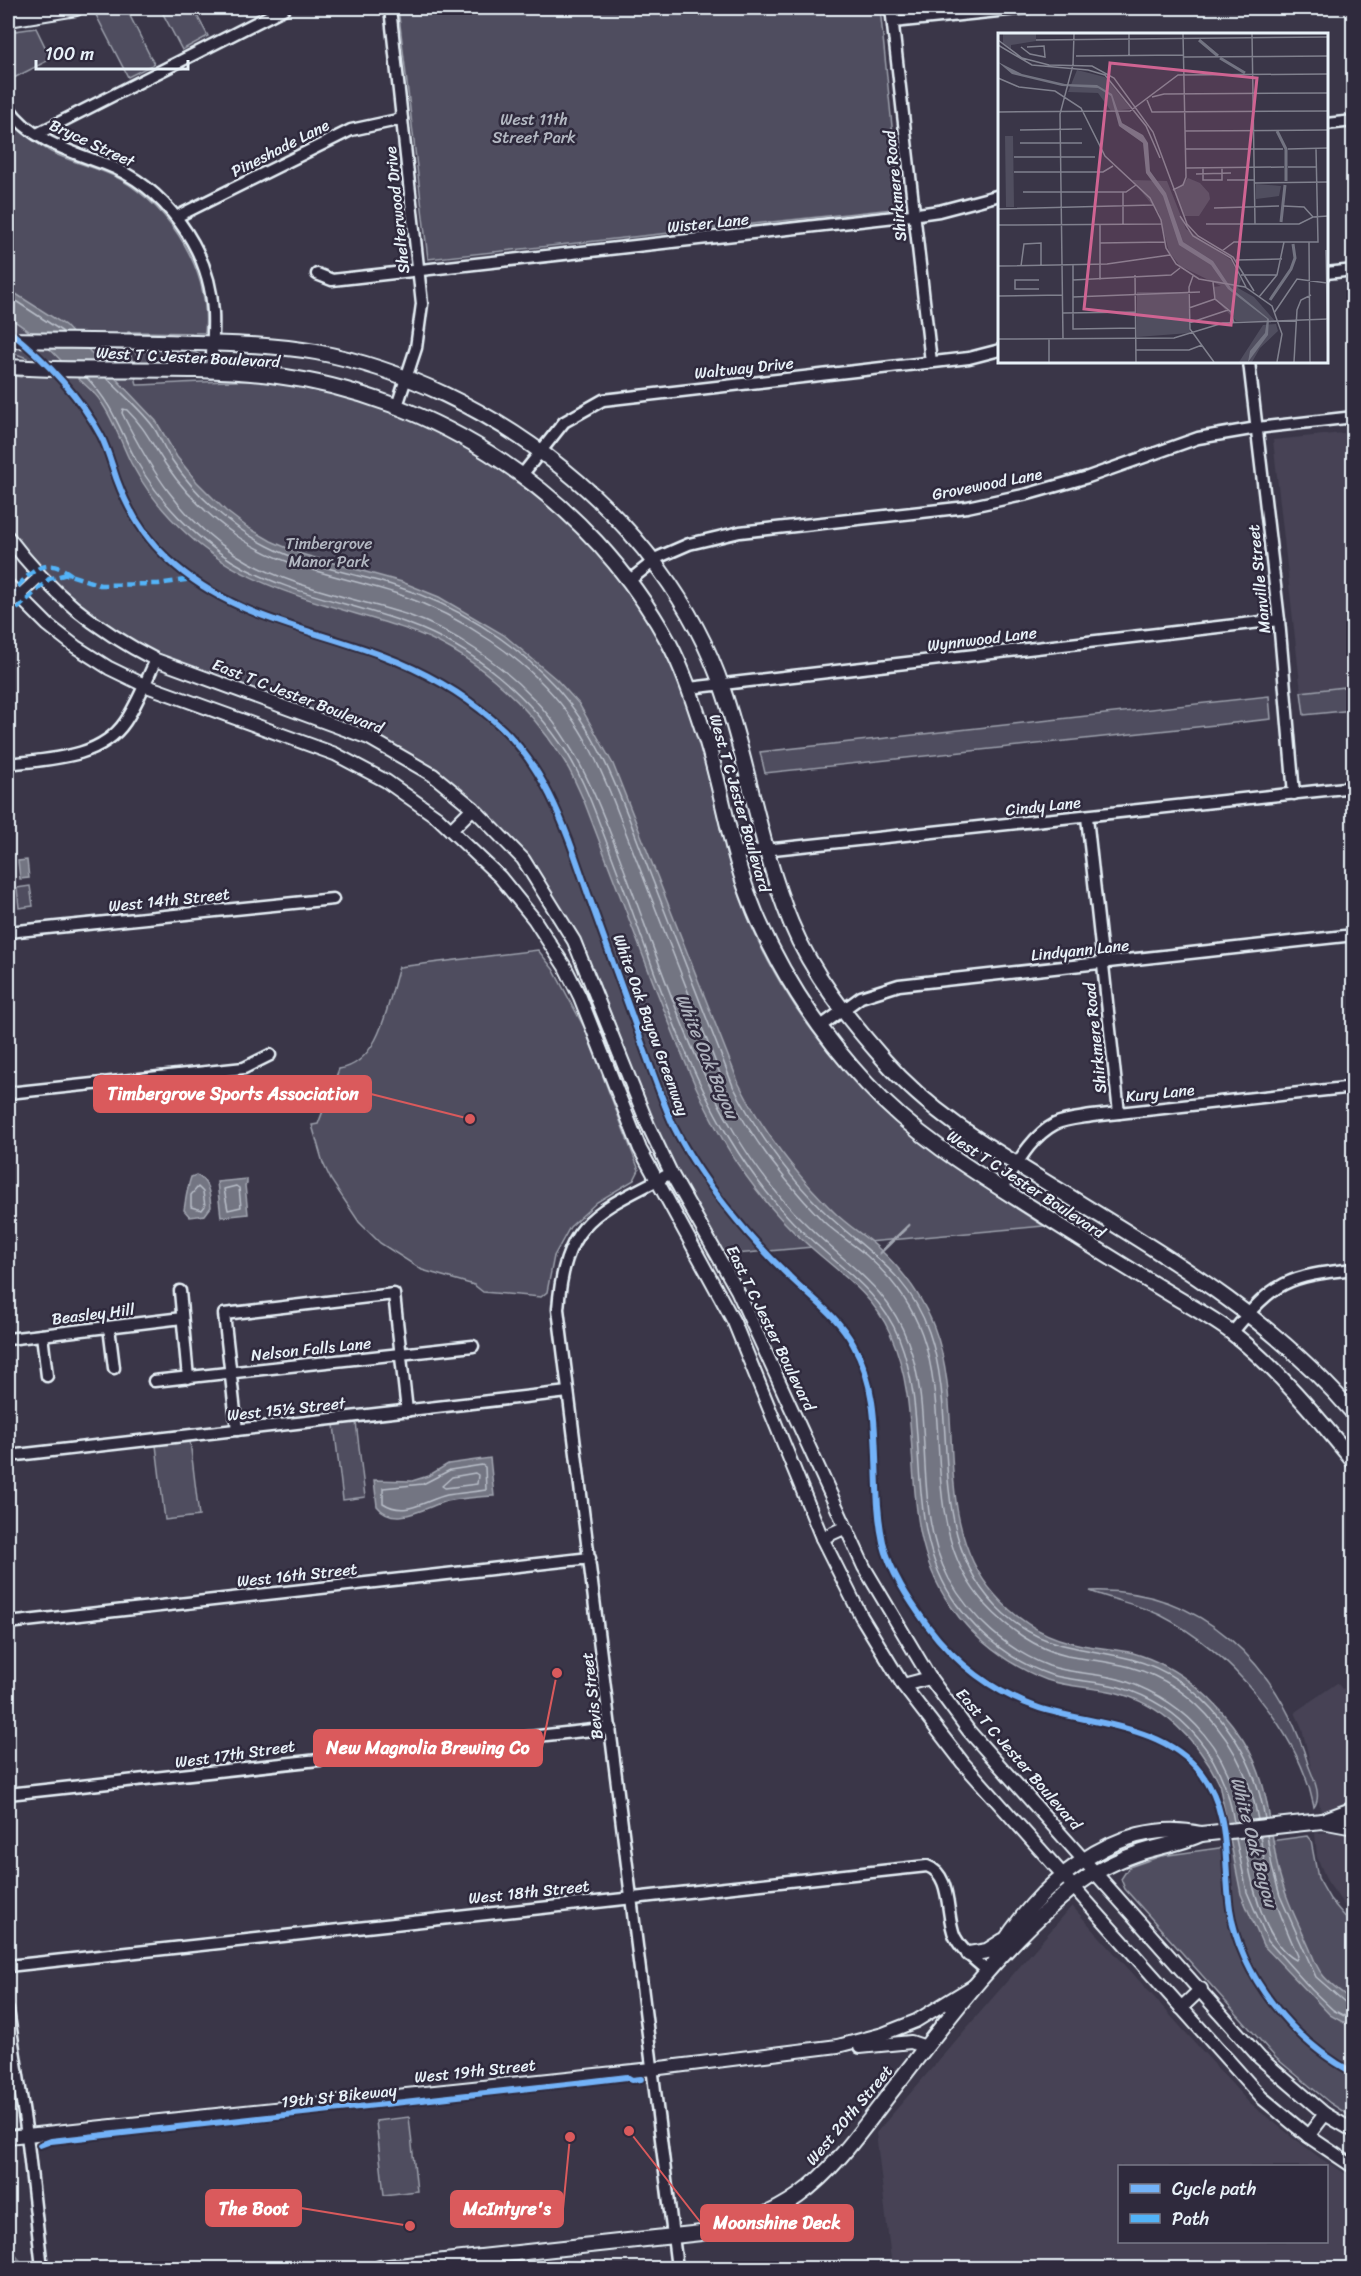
<svg xmlns="http://www.w3.org/2000/svg" width="1361" height="2276" font-family="Sriracha,sans-serif">
<rect width="100%" height="100%" fill="#3a3648"/>
<filter id="ink" filterUnits="userSpaceOnUse"><feTurbulence type="fractalNoise" baseFrequency=".0167" numOctaves="2"/><feDisplacementMap in="SourceGraphic" scale="12" xChannelSelector="R" yChannelSelector="G"/><feConvolveMatrix kernelMatrix="1 2 1 2 8 2 1 2 1" color-interpolation-filters="sRGB"/></filter>
<g filter="url(#ink)">
<!-- built -->
<g fill="#464354" fill-rule="evenodd">
<polygon points="1353,432 1353,686 1301,692 1273,440"/>
<polygon points="1337,1683 1342,1689 1353,1686 1353,1805 1321,1811 1302,1728 1295,1712"/>
<polygon points="1353,1831 1353,1918 1327,1881 1317,1857 1315,1833"/>
<path d="M1072,1906L1250,2104L1320,2158L1353,2178V2268H892L876,2133ZM1120,2166H1326V2242H1120Z"/>
</g>
<!-- green -->
<g fill="#504e5f" stroke="#9ca0ac" stroke-width="1.5">
<polygon points="121,8 126,8 154,64 128,77 96,15"/>
<polygon points="160,8 193,8 208,36 182,50"/>
<polygon points="398,8 880,8 900,205 893,209 428,259"/>
<polygon points="36,28 51,59 8,81 8,32"/>
<path d="M8,118C21,131 35,143 51,152C73,163 98,167 120,179C172,209 211,272 205,333L128,332L127,335L137,385C180,384 224,379 266,381C306,383 346,395 384,409C521,460 639,566 688,706C705,753 713,802 726,850C738,897 757,945 783,987C850,1099 937,1158 1044,1226L725,1255L679,1177L658,1133L595,973L573,928L540,875L490,817L421,762L383,739L347,723L145,649L80,608L24,551L8,529V375L21,377L27,358L8,351Z"/>
<path d="M134,350C149,350 198,345 203,359L192,365L141,364Z"/>
<polygon points="1353,686 1353,710 1304,715 1301,692"/>
<polygon points="1269,696 1271,719 765,773 760,752"/>
<polygon points="30,886 33,906 19,908 17,888"/>
<path d="M538,950L553,969L584,1027L639,1170L634,1180L597,1202L570,1227L554,1256L547,1292L541,1297L483,1292L474,1285L422,1270L380,1243L359,1222L331,1180L323,1163L312,1125L318,1124L339,1069C381,1063 388,1001 399,967Z"/>
<polygon points="356,1422 365,1497 343,1500 334,1425"/>
<polygon points="190,1441 199,1516 165,1520 156,1445"/>
<path d="M1090,1591C1200,1587 1278,1663 1308,1764C1312,1776 1323,1795 1314,1807C1299,1731 1229,1650 1160,1615C1137,1604 1113,1600 1090,1591Z"/>
<polygon points="1307,1836 1311,1841 1318,1878 1330,1899 1353,1926 1353,2118 1330,2103 1276,2058 1125,1889 1121,1879 1129,1867 1161,1856"/>
<polygon points="409,2117 417,2191 384,2195 376,2121"/>
</g>
<!-- water -->
<g fill="#737482" stroke="#a2a6b1" stroke-width="1.5">
<path d="M8,289L65,325L156,421L177,457L197,482L226,511L247,527L271,541L301,554L402,582L439,597L504,635L556,679L579,704L613,764L739,1084C764,1133 795,1174 834,1212C847,1225 862,1234 876,1246C901,1268 922,1296 934,1327C967,1412 930,1522 995,1595C1014,1617 1040,1635 1069,1642C1090,1648 1112,1648 1133,1653C1179,1666 1217,1700 1243,1740C1268,1778 1269,1821 1277,1864C1283,1893 1297,1921 1309,1947C1313,1956 1316,1967 1322,1974C1329,1984 1344,1994 1353,2001V2028L1330,2015L1263,1945L1241,1894L1219,1783C1198,1740 1162,1704 1114,1692C1093,1687 1068,1687 1047,1680C1008,1665 973,1639 950,1605C893,1523 929,1420 890,1333C873,1294 837,1271 806,1243C779,1220 757,1192 737,1163C700,1106 678,1044 653,982C630,921 607,861 584,801C577,786 571,770 561,756C525,701 470,650 406,629C330,604 248,591 187,534C166,515 145,489 131,463C121,443 114,420 101,402C96,393 86,386 79,379C54,353 39,336 8,317Z"/>
<polygon points="27,860 29,878 20,879 18,861"/>
<path d="M196,1175C209,1180 210,1196 211,1207L205,1215L190,1217L184,1210C186,1198 187,1189 191,1177Z"/>
<polygon points="247,1179 247,1184 245,1185 248,1214 221,1217 217,1182"/>
<path d="M490,1458L494,1496C479,1497 463,1498 447,1501C427,1506 395,1529 377,1506L374,1480L412,1481L428,1476L448,1464Z"/>
</g>
<g fill="none" stroke-linecap="round" stroke-linejoin="round">
<!-- shore -->
<g stroke="#b9bfc9" stroke-width="1.5">
<polyline points="8,296 63,332"/>
<path d="M87,378C114,406 119,429 137,462C159,501 194,537 232,561C286,594 350,602 409,624C473,647 530,696 567,753C588,787 600,826 614,862C648,951 679,1054 728,1136C750,1173 776,1207 807,1236C842,1269 880,1292 899,1338C933,1424 900,1526 957,1605C980,1636 1014,1663 1051,1675C1073,1681 1097,1681 1119,1687C1184,1706 1224,1757 1234,1822"/>
<path d="M107,378C121,393 139,408 152,425C160,436 164,449 172,460C195,495 231,527 268,546C308,567 355,573 398,587C454,604 513,641 554,685C603,738 625,809 651,876C679,946 706,1016 733,1086C759,1136 791,1181 832,1219C873,1256 910,1277 929,1332C961,1424 923,1542 1004,1614C1046,1651 1081,1646 1131,1659C1203,1678 1254,1748 1265,1819"/>
<polygon points="236,1186 239,1188 241,1207 228,1210 224,1189"/>
<polygon points="198,1187 203,1192 205,1206 202,1210 191,1207 191,1195"/>
<path d="M482,1465L485,1467L486,1490C473,1492 460,1493 447,1495C425,1500 406,1518 383,1503V1488L423,1484L450,1470Z"/>
<polygon points="475,1473 478,1475 477,1484 445,1488 442,1486 452,1477"/>
<path d="M1241,1821C1231,1753 1191,1704 1125,1681C1100,1673 1073,1674 1049,1666C1007,1650 971,1618 949,1579C911,1507 936,1418 908,1342C888,1287 848,1266 809,1227C778,1198 753,1165 732,1128C685,1047 655,949 621,861C599,803 578,746 535,700C501,664 455,631 408,615C351,597 286,587 235,554C181,520 150,469 122,413L123,409L127,410C146,429 151,443 166,465C185,493 212,519 240,538C288,570 344,576 398,594C461,616 527,658 567,712C586,736 598,764 610,792L726,1089C752,1140 785,1182 824,1222C837,1234 853,1244 866,1255C891,1277 911,1304 922,1334C953,1421 918,1532 986,1605C1007,1628 1036,1649 1067,1656C1088,1660 1110,1661 1130,1667C1199,1686 1246,1751 1258,1820"/>
<polyline points="1267,1835 1272,1867 1280,1896 1316,1977 1347,2004 1354,2006"/>
<path d="M1244,1838C1249,1873 1262,1942 1296,1960L1298,1956C1280,1916 1266,1880 1260,1836"/>
<polyline points="1236,1839 1247,1892 1268,1941 1312,1990 1333,2010 1354,2021"/>
</g>
<!-- stream -->
<polyline stroke="#a2a6b1" stroke-width="3" points="880,1253 909,1225"/>
<!-- river -->
<polyline stroke="#737482" stroke-width="18" points="8,2259 16,2268"/>
<!-- minor casing -->
<g stroke="#e8f1f8" stroke-width="15">
<g id="minor">
<polyline points="390,8 422,304 416,348 397,406"/>
<polyline points="891,8 931,362"/>
<polyline points="893,22 1027,8"/>
<path d="M8,107C30,140 69,151 105,164C164,186 210,249 213,312C214,332 212,352 211,372"/>
<polyline points="1326,124 1354,121"/>
<polyline points="37,134 285,8"/>
<polyline points="176,217 351,130 402,119"/>
<polyline points="1326,273 1354,270"/>
<polyline points="317,274 332,280 904,216 939,211 1000,195"/>
<polyline points="1249,362 1279,620 1294,794"/>
<polyline points="522,475 564,422 603,400 969,358 1000,350"/>
<polyline points="630,580 659,557 689,544 740,532 967,507 1028,494 1088,477 1198,438 1257,428 1354,417"/>
<polyline points="8,606 39,577"/>
<polyline points="689,688 1279,620"/>
<path d="M8,764C48,759 100,759 125,722C138,703 146,680 156,660"/>
<polyline points="1087,817 1119,1113"/>
<polyline points="736,853 1354,787"/>
<polyline points="8,932 333,899"/>
<polyline points="821,1026 861,997 899,985 1354,935"/>
<polyline points="8,1093 244,1068 270,1055"/>
<path d="M671,1173C597,1212 565,1218 558,1309L677,2268"/>
<path d="M1001,1189C1016,1166 1030,1137 1055,1124C1065,1119 1081,1118 1092,1116L1354,1087"/>
<polyline points="180,1291 188,1378"/>
<polyline points="109,1327 114,1368"/>
<path d="M1232,1333C1274,1281 1288,1276 1354,1269"/>
<polyline points="42,1335 47,1376"/>
<polyline points="8,1339 182,1318"/>
<polyline points="154,1381 473,1346"/>
<polyline points="237,1430 224,1314 394,1294 407,1411"/>
<polyline points="8,1456 568,1392"/>
<polyline points="8,1623 590,1558"/>
<polyline points="8,1794 611,1728"/>
<path d="M8,1966L927,1866C953,1875 945,1916 955,1937C962,1951 976,1961 987,1971"/>
<polyline points="8,2010 27,2135 42,2268"/>
</g>
</g>
<!-- tertiary casing -->
<g stroke="#e8f1f8" stroke-width="16">
<g id="tertiary">
<path d="M8,537C50,593 93,628 156,660L369,738L433,775L473,808L523,859L574,941L648,1125L671,1173L737,1290L864,1567L930,1678L969,1731L1260,2058L1325,2114L1354,2131"/>
<polyline points="8,585 48,625 76,647 109,668 144,685 335,754 386,781 437,817 500,877 534,919 565,967 580,997 640,1149 734,1322 822,1538 861,1616 903,1685 963,1763 1261,2097 1308,2136 1354,2167"/>
<polyline points="451,830 473,808"/>
<polyline points="822,1538 844,1528"/>
<polyline points="903,1685 930,1678"/>
<polyline points="1181,2008 1201,1989"/>
<polyline points="860,2047 911,2042 926,2047"/>
<polyline points="1308,2136 1325,2114"/>
<polyline points="8,2137 652,2069 838,2046 883,2034 916,2021 973,1986"/>
</g>
</g>
<!-- secondary casing -->
<g stroke="#e8f1f8" stroke-width="18">
<g id="secondary">
<polyline points="8,19 76,8"/>
<path d="M8,340C70,341 132,341 195,343C235,344 276,345 316,352C490,385 665,518 723,690C749,766 760,848 791,923C812,974 849,1020 885,1061C933,1116 997,1152 1057,1189C1164,1255 1272,1317 1354,1414"/>
<path d="M8,367C95,373 184,365 271,375C436,395 589,496 669,643C685,673 695,707 706,739C722,790 729,844 748,894C773,963 817,1030 867,1084C912,1133 968,1168 1024,1203C1071,1233 1119,1263 1167,1292C1188,1305 1211,1317 1231,1332C1275,1366 1319,1419 1354,1462"/>
<polyline points="1322,1821 1354,1809"/>
<polyline points="969,1954 987,1951 1003,1941"/>
<path d="M996,1956C1034,1888 1116,1814 1201,1834"/>
<path d="M380,2268L701,2233C736,2226 769,2217 798,2196C837,2168 865,2125 894,2088C946,2021 997,1952 1062,1897C1083,1878 1110,1863 1136,1854C1158,1846 1180,1844 1201,1834L1322,1821L1354,1827"/>
</g>
</g>
<!-- minor -->
<use href="#minor" stroke="#2f2a3d" stroke-width="10"/>
<!-- tertiary -->
<use href="#tertiary" stroke="#2f2a3d" stroke-width="12"/>
<!-- secondary -->
<use href="#secondary" stroke="#2f2a3d" stroke-width="14"/>
<!-- quiet -->
<g stroke="#52b3f8" stroke-width="4.5" stroke-dasharray="9 4.5" stroke-linecap="butt">
<path d="M8,596C30,575 42,552 73,576"/>
<polyline points="8,599 17,609 49,579 67,574 100,585 158,584 192,579"/>
</g>
<!-- cycleway casing -->
<g stroke="#2f2a3d" stroke-width="10">
<g id="cycleway">
<path d="M8,330C43,358 79,395 101,436C108,450 112,466 117,480C128,510 144,537 168,559C230,617 305,627 381,655C421,670 461,692 493,720C546,765 566,830 588,894C605,942 623,990 640,1038C651,1068 661,1098 674,1127C700,1179 747,1236 789,1276C812,1299 837,1315 853,1344C887,1403 869,1478 883,1542C890,1572 909,1600 927,1625C955,1663 994,1693 1039,1708C1093,1725 1163,1724 1201,1773C1232,1813 1223,1862 1230,1909C1240,1976 1294,2042 1354,2073"/>
<polyline points="40,2145 51,2141 585,2082 627,2077 632,2080 641,2079"/>
</g>
</g>
<!-- cycleway -->
<use href="#cycleway" stroke="#73b2f8" stroke-width="6"/>
</g>
</g>
<g text-anchor="middle" dominant-baseline="central" stroke-width="5" stroke-linejoin="round" paint-order="stroke">
<!-- park labels -->
<g font-size="16" fill="#b3b8c2" stroke="#2f2a3d">
<text x="534" y="119">West 11th<tspan x="534" dy="18">Street Park</tspan></text>
<text x="329" y="543">Timbergrove<tspan x="329" dy="18">Manor Park</tspan></text>
</g>
<!-- street labels -->
<g font-size="16" fill="#e8f1f8" stroke="#2f2a3d">
<text transform="translate(92 143) rotate(25)">Bryce Street</text>
<text transform="translate(280 148) rotate(-27)">Pineshade Lane</text>
<text transform="translate(895 186) rotate(-96)">Shirkmere Road</text>
<text transform="translate(397 210) rotate(-96)">Shelterwood Drive</text>
<text transform="translate(708 223) rotate(-6)">Wister Lane</text>
<text transform="translate(188 357) rotate(3)">West T C Jester Boulevard</text>
<text transform="translate(744 368) rotate(-6)">Waltway Drive</text>
<text transform="translate(987 484) rotate(-11)">Grovewood Lane</text>
<text transform="translate(1259 579) rotate(-96)">Manville Street</text>
<text transform="translate(982 639) rotate(-7)">Wynnwood Lane</text>
<text transform="translate(298 696) rotate(21)">East T C Jester Boulevard</text>
<text transform="translate(740 803) rotate(74)">West T C Jester Boulevard</text>
<text transform="translate(1043 806) rotate(-6)">Cindy Lane</text>
<text transform="translate(169 900) rotate(-6)">West 14th Street</text>
<text transform="translate(1080 950) rotate(-6)">Lindyann Lane</text>
<text transform="translate(651 1025) rotate(70)">White Oak Bayou Greenway</text>
<text transform="translate(1095 1038) rotate(-96)">Shirkmere Road</text>
<text transform="translate(1160 1093) rotate(-6)">Kury Lane</text>
<text transform="translate(1026 1184) rotate(33)">West T C Jester Boulevard</text>
<text transform="translate(93 1314) rotate(-7)">Beasley Hill</text>
<text transform="translate(771 1328) rotate(64)">East T C Jester Boulevard</text>
<text transform="translate(311 1349) rotate(-6)">Nelson Falls Lane</text>
<text transform="translate(286 1409) rotate(-6)">West 15½ Street</text>
<text transform="translate(297 1575) rotate(-6)">West 16th Street</text>
<text transform="translate(592 1696) rotate(-97)">Bevis Street</text>
<text transform="translate(235 1754) rotate(-8)">West 17th Street</text>
<text transform="translate(1019 1759) rotate(49)">East T C Jester Boulevard</text>
<text transform="translate(529 1892) rotate(-6)">West 18th Street</text>
<text transform="translate(475 2071) rotate(-6)">West 19th Street</text>
<text transform="translate(339 2096) rotate(-6)">19th St Bikeway</text>
<text transform="translate(849 2115) rotate(-50)">West 20th Street</text>
</g>
<!-- water labels -->
<g font-size="18" font-style="italic" fill="#aeb2bd" stroke="#2f2a3d">
<text transform="translate(707 1056) rotate(67)">White Oak Bayou</text>
<text transform="translate(1254 1842) rotate(75)">White Oak Bayou</text>
</g>
</g>
<!-- overview -->
<g transform="translate(998 33)">
<rect width="330" height="330" fill="#3a3648"/>
<path d="M5,1H38V8L13,12V17L5,10ZM79,37L107,44L133,76L113,78L100,60L70,59ZM7,103H15L16,174H8ZM190,145L202,150L211,160L212,166L201,183H186L177,158ZM134,147L169,148L188,196L233,227L243,247L240,255L256,264L277,288H238L218,267L215,254L223,253L182,233L171,219L161,180ZM258,151L283,153L281,163L258,166ZM139,259H190L192,300L139,304ZM278,291L280,298L262,315L254,329H241L265,292Z" fill="#504e5f"/>
<path d="M0,29L24,41L67,51L99,52L114,61L124,90L145,102L150,110L152,138L168,160L185,209L215,228L233,255L271,286L270,302L250,329L252,318L267,300L269,286L230,256L213,232L181,212L165,163L148,140L145,110L121,93L113,63L100,55L64,53L14,41Z" fill="#737482"/>
<path fill="none" stroke="#737482" stroke-width="3" d="M201,7L220,23M222,25L247,40M279,98L288,116V148M283,189L287,152M272,267L293,236L297,225L295,211"/>
<path fill="none" stroke="#80818e" stroke-width="1.5" d="M131,1V22M254,1L257,191M0,7L24,25L51,32L94,33L116,45L155,99L189,191L200,203L235,224L256,258M38,7L330,4M0,12L34,32L90,37L107,42L148,93L162,125M23,14L32,21L47,24L46,13L29,14M78,23L186,22M186,24L330,23M0,45L21,54L57,58L83,75L107,123L152,165L163,187L168,215L178,231L201,246L247,254L274,273L284,301L279,329M154,64L166,61L330,60M149,67L154,79L330,78M0,79L132,78L180,42L330,41M22,97L84,96M187,98L330,97M22,110H84M187,116H285M290,116L330,115M16,124H97M205,134V147H224V134M290,134H318M188,135L286,134M16,139H105L115,133M198,141L233,140M229,147H257M257,150L330,149M175,157L185,152L188,144L185,1M25,159H128L138,152M125,159V191M285,173L306,174L315,184M216,175L281,173M0,176L155,172M182,183L195,203L233,225L248,254M102,191V247M208,191H301L315,184L330,183M0,192L163,191M311,209L312,329M102,210L167,209M328,217L330,329M224,218L236,209H320L318,116M238,227L284,226M75,231V296L137,295M0,233L109,231L172,222M23,233L26,211L43,210V233M137,242L138,329M243,242H279M195,243L191,254L192,296L216,329M41,247H17V256H41M75,247L173,242L182,235M215,249L217,266L233,279L236,290M0,263L65,262M75,264L202,259M261,264L279,242L286,209M191,275L217,266M65,280L137,279M276,280L299,246L329,250M191,290L230,277M0,306L176,305L225,290L330,286M51,306V329M65,306L62,81L75,32L76,1M138,317H191L204,312M296,329L299,277L303,267L313,262"/>
<path fill="#cf6492" fill-opacity="0.15" stroke="#cf6492" stroke-width="3" d="M112,30L259,45L233,292L86,276Z"/>
<rect width="330" height="330" fill="none" stroke="#e8f1f8" stroke-width="3"/>
</g>
<!-- callouts -->
<path fill="none" stroke="#da5a5c" stroke-width="2" d="M470 1119L371 1094M557 1673L542 1748M410 2226L301 2208M570 2137L563 2209M629 2131L701 2223"/>
<g fill="#da5a5c" stroke="#2f2a3d" stroke-width="2">
<circle cx="470" cy="1119" r="6"/>
<circle cx="557" cy="1673" r="6"/>
<circle cx="410" cy="2226" r="6"/>
<circle cx="570" cy="2137" r="6"/>
<circle cx="629" cy="2131" r="6"/>
</g>
<g fill="#da5a5c" stroke="#da5a5c" stroke-width="2">
<rect x="94" y="1076" width="277" height="36" rx="6"/>
<rect x="314" y="1730" width="228" height="36" rx="6"/>
<rect x="206" y="2190" width="95" height="36" rx="6"/>
<rect x="451" y="2191" width="112" height="36" rx="6"/>
<rect x="701" y="2205" width="152" height="36" rx="6"/>
</g>
<g font-size="18" text-anchor="middle" font-weight="bold" fill="#fff">
<text x="233" y="1100">Timbergrove Sports Association</text>
<text x="428" y="1754">New Magnolia Brewing Co</text>
<text x="254" y="2215">The Boot</text>
<text x="507" y="2215">McIntyre's</text>
<text x="777" y="2229">Moonshine Deck</text>
</g>
<!-- margin -->
<rect width="1361" height="2276" fill="none" stroke="#2f2a3d" stroke-width="30"/>
<rect x="15" y="15" width="1331" height="2246" fill="none" stroke="#e8f1f8" stroke-width="2" filter="url(#ink)"/>
<!-- legend -->
<rect x="1118" y="2165" width="210" height="78" fill="#2f2a3d" stroke="#797a88" stroke-width="1.5"/>
<rect x="1130" y="2184" width="30" height="9" fill="#73b2f8" stroke="#797a88" stroke-width="1.5"/>
<text x="1172" y="2195" font-size="18" fill="#e8f1f8">Cycle path</text>
<rect x="1130" y="2214" width="30" height="9" fill="#52b3f8" stroke="#797a88" stroke-width="1.5"/>
<text x="1172" y="2225" font-size="18" fill="#e8f1f8">Path</text>
<!-- scale -->
<path d="M36 60v9h152v-9" fill="none" stroke="#e8f1f8" stroke-width="3"/>
<text x="45" y="60" font-size="18" fill="#e8f1f8" stroke="#2f2a3d" stroke-width="4.5" paint-order="stroke">100 m</text>
</svg>
